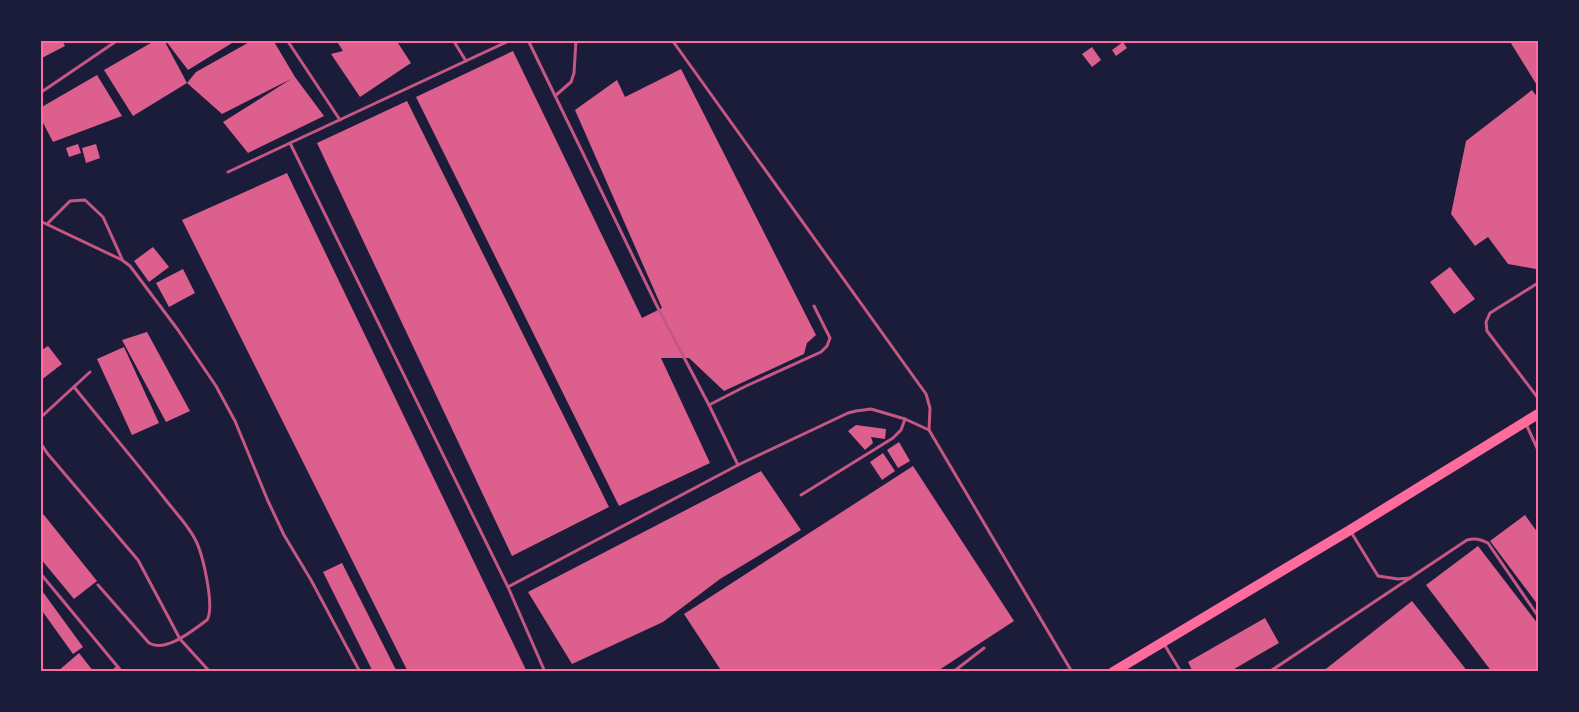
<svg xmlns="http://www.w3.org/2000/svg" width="1579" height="712" font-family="Bitter,serif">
<rect width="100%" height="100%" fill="#1b1b3a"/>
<!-- building -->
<g fill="#dd5f8e">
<polygon points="40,40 62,40 65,46 40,59"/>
<polygon points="156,40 164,40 187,83 133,116 104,70"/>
<polygon points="165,40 237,40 188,70"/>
<polygon points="253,40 273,40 295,77 324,116 248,153 223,122 291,79 222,114 187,83 196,72"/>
<polygon points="336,40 396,40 411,63 360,97 331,54 343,51"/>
<polygon points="1509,40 1536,40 1538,45 1538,87"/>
<polygon points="1123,42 1127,48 1116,56 1112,50"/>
<polygon points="1092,47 1101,60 1092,67 1082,54"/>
<polygon points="513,51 642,318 662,308 575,110 617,80 625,97 681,69 816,335 807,343 804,354 724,391 689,358 661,358 710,463 619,506 416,97"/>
<polygon points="97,75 122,116 53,142 40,117 40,108"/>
<polygon points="1532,90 1538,98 1538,267 1536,269 1508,264 1488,237 1475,246 1451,214 1466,141"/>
<polygon points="407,101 609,507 512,556 317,143"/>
<polygon points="78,144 81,153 69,157 66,148"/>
<polygon points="96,144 100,158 86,163 82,148"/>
<polygon points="287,173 527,672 408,672 182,220"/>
<polygon points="153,247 169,267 149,282 134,261"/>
<polygon points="1450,267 1475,299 1454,314 1430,282"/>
<polygon points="183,269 195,293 169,307 156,283"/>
<polygon points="147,332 190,411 166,422 122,340"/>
<polygon points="48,346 62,364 40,381 40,351"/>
<polygon points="124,347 159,423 132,435 97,359"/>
<polygon points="856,425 886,429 885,439 871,437 873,443 865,450 848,431"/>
<polygon points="899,442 910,461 898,468 887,450"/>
<polygon points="883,453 895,471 882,480 870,462"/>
<polygon points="913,466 1014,621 936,672 722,672 684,614"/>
<polygon points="761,471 801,530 720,579 663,622 572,664 528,592"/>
<polygon points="40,510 97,581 74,599 40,558"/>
<polygon points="1525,515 1538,533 1538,605 1490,541"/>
<polygon points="1478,546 1538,624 1538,672 1492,672 1426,585"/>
<polygon points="342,563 397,672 373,672 323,572"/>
<polygon points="40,588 83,647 73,654 40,608"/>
<polygon points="1412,601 1468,672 1322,672"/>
<polygon points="1265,618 1279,643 1229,672 1193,672 1188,662"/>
<polygon points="79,653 94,672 57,672"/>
</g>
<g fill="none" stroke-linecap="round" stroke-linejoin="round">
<!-- service -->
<g stroke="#c65784" stroke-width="3">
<polyline points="287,40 340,120"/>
<polyline points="453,40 466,61"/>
<polyline points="528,40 658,308 709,405 738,465"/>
<polyline points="672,40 926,394 930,408 929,430"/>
<polyline points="40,93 118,40"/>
<polyline points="555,96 571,82 574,73 576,40"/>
<polyline points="290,143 511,40"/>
<polyline points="228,172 290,143 508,587 738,465 848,413 856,411 871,409 905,419 929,430 1072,672"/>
<polyline points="40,221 122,260 130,266 178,330 216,386 235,421 268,501 284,535 311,580 360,672"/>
<polyline points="47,224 70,201 85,200 103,217 122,259"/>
<polyline points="1538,283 1490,313 1486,322 1487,331 1538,398"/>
<path d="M74,387C104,424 135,461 165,499C175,512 188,525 195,539C203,554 215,607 207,620C193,630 166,653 149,643L98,585"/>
<polyline points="709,405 746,386 821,352 827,346 830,338 814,306"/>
<polyline points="40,418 90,372"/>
<polyline points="1526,424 1538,450"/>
<polyline points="40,442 47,453 138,560 180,639 210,672"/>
<polyline points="801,495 893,438 901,430 905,419"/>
<polyline points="1351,532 1378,576 1398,579 1410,578"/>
<polyline points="40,573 122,672"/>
<polyline points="508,587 545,672"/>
<polyline points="1164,644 1181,672"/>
<polyline points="112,672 118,667"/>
<polyline points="953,672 984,648"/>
<path d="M1269,672L1467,540C1475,538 1480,539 1488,543L1538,616"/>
</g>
<!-- trunk -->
<polyline stroke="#ff6b9d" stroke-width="10" points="1113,672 1350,530 1538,414"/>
</g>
<!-- border -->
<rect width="1579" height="712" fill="none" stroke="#1b1b3a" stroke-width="84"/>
<rect x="42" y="42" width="1495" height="628" fill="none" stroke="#ff6b9d" stroke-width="2"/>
</svg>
